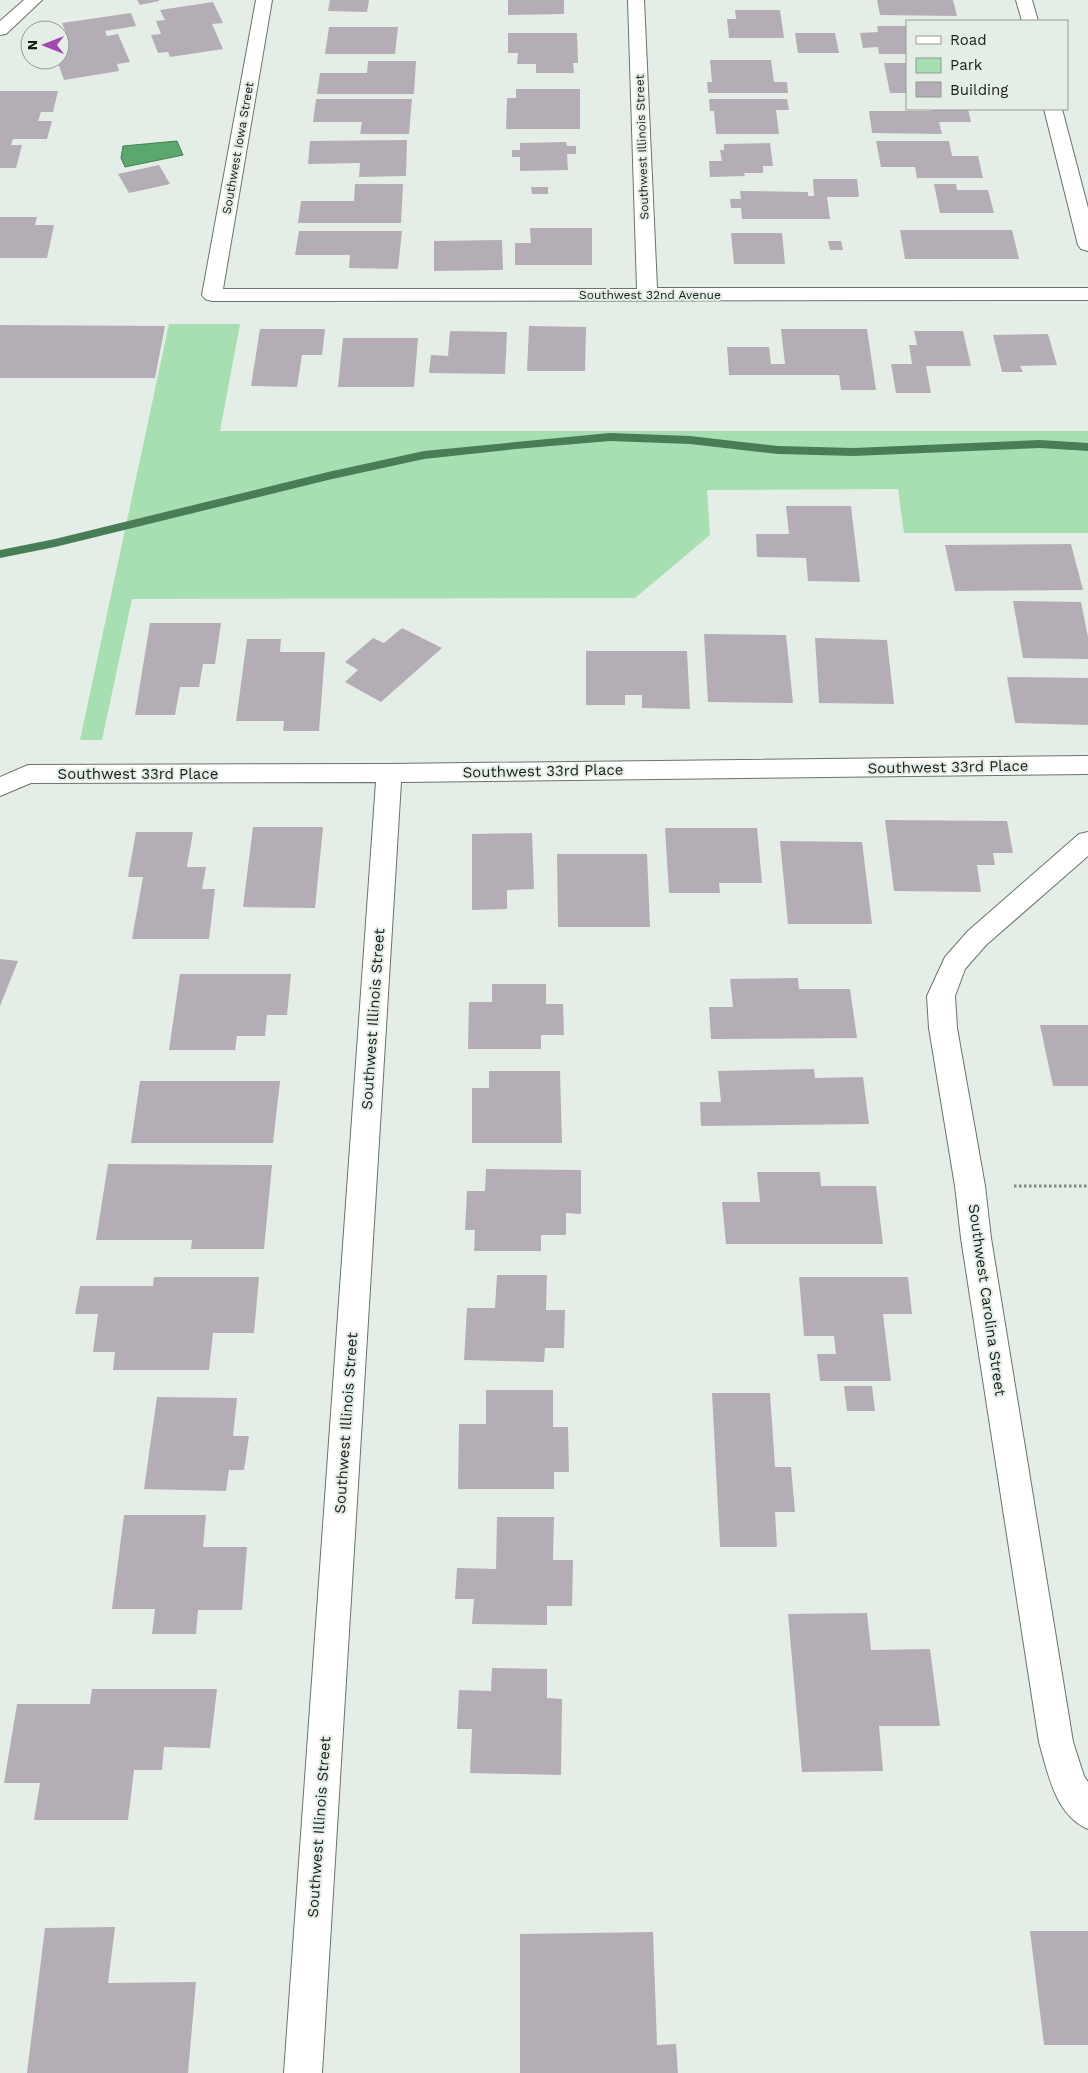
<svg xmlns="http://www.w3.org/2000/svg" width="1088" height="2073" font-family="'Work Sans',sans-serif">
<rect width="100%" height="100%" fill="#e4eee6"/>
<!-- green -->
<polygon fill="#a7dfb3" points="169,324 240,324 220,431 1088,431 1088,533 904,533 898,489 707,490 710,535 635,598 132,599 102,740 80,740"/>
<!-- water -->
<polygon fill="#5ca66f" stroke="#487d56" points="177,141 183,155 125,167 121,158 123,146"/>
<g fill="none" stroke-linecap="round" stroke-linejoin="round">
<!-- stream -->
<polygon fill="#487d56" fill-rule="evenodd" points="610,433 690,436 778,446 854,448 1040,440 1088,443 1088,451 1040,448 854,456 778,454 690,444 610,441 516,449 424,459 328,480 55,547 0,558 0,550 55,539 328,472 424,451"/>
</g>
<!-- building -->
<g fill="#b5adb6">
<polygon points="137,0 159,0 159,1 140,5"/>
<polygon points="330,0 369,0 367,12 328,11"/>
<polygon points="508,0 564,0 564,14 508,15"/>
<polygon points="877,0 953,0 957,16 880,15"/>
<polygon points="213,2 223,23 212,24 223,49 170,57 168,52 158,53 151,35 161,34 156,21 165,20 160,10"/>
<polygon points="735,10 780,10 784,38 729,38 727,19 736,19"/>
<polygon points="131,13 136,26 105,31 107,36 118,34 130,62 117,64 119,71 64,80 57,60 60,60 60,37 67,36 62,23"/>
<polygon points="877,26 907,26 907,54 879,54 878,47 863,48 860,33 878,32"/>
<polygon points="329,27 398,27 395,54 325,54"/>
<polygon points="508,33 577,33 578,63 573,63 574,73 536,73 536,64 517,64 518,53 508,53"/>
<polygon points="795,33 835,33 839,53 798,53"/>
<polygon points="710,60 771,60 774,82 787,82 788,93 708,93 707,82 712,82"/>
<polygon points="368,61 416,61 414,94 317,94 320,73 367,73"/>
<polygon points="884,63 907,63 907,93 890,93"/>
<polygon points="516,89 580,89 580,129 506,129 507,98 516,98"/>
<polygon points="0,91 58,91 53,112 41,112 38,121 52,121 47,139 13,139 11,145 22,145 16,168 0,168"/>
<polygon points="316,99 412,99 409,134 360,134 362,122 313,122"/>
<polygon points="709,99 787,99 789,110 776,110 779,134 716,134 714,111 710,111"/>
<polygon points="932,109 968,109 971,122 939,122 942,134 872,133 869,111 932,111"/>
<polygon points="407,140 406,176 359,177 360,163 308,164 310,141"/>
<polygon points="876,141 949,141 952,156 978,156 983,178 917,178 915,167 881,167"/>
<polygon points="566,142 567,146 576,146 576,154 567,154 568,170 520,171 520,157 512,157 512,150 520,150 520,143"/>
<polygon points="770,143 773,166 763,166 763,173 744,173 745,176 710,177 709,161 722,161 720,150 724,150 724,144"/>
<polygon points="159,165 170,184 129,193 118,174"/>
<polygon points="813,179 857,179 859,197 827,197 830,219 742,219 741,208 731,208 730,199 741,199 740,191 808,192 808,196 814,196"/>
<polygon points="355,184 403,184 401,223 298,223 301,201 354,201"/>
<polygon points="934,184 956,184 957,190 988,190 994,213 940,213"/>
<polygon points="531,187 548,187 548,194 532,194"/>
<polygon points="0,217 37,217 35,225 54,225 47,258 0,258"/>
<polygon points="530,228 592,228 592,265 515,265 515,243 531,243"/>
<polygon points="900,230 1012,230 1019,259 905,259"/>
<polygon points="299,231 402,231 398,269 349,268 350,255 295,255"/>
<polygon points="731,233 782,233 785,264 734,264"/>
<polygon points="502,240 503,270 434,271 434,241"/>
<polygon points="828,241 841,241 843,250 830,250"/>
<polygon points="0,325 165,326 155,378 0,378"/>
<polygon points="529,326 586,327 585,371 527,371"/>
<polygon points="260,329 325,329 322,355 302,355 297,387 251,386"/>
<polygon points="781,329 867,329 876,390 841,390 839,375 729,375 727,347 769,347 771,364 785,364"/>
<polygon points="450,331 507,332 505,374 429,373 431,355 448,356"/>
<polygon points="914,331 963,331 971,366 926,366 931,393 896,393 891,364 912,364 909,345 917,345"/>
<polygon points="1048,334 1057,365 1020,366 1023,372 1002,372 993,335"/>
<polygon points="343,338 418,338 414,387 338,387"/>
<polygon points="786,506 851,506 860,582 808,581 806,558 757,557 756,534 789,534"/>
<polygon points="1071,544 1083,590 955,591 945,545"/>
<polygon points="1013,601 1081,602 1088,637 1088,659 1023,658"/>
<polygon points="150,623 221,623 215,664 203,664 199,687 180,687 175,715 135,715"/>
<polygon points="402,628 442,648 381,702 345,682 358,670 345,662 373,638 384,643"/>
<polygon points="704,634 786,635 793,703 708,702"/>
<polygon points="815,638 887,640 894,704 819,703"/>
<polygon points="247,639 281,639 280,652 325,652 319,731 283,731 284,721 236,721"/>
<polygon points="586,651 687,651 690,709 642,708 642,695 625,695 625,705 586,705"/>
<polygon points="1007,677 1088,678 1088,725 1015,723"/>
<polygon points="885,820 1007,821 1013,853 993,853 995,865 977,865 981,892 894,891"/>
<polygon points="253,827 323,827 315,908 243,907"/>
<polygon points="665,828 757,828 762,883 719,883 720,893 669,893"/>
<polygon points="136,832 193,832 187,867 206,867 202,889 215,889 209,939 132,939 143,877 128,877"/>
<polygon points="532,833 534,889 507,890 507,909 472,910 472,834"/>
<polygon points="780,841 862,842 872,924 788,924"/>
<polygon points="557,854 647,854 650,927 558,927"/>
<polygon points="0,959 18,961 0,1006"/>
<polygon points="180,974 291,974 287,1015 267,1015 265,1036 237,1036 235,1050 169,1050"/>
<polygon points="798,978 799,989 850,989 857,1038 711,1039 709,1007 733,1007 730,979"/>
<polygon points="492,984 546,984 546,1004 563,1004 564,1035 541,1035 541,1049 468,1049 469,1002 492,1002"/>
<polygon points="1040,1025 1088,1025 1088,1086 1053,1086"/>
<polygon points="814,1069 815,1078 863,1077 869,1124 701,1126 700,1102 721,1102 718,1071"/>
<polygon points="489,1071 560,1071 562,1143 472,1143 472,1088 489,1088"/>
<polygon points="140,1081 280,1081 273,1143 131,1143"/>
<polygon points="108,1164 272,1165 264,1249 191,1249 192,1240 96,1240"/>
<polygon points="486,1169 581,1170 581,1214 566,1213 566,1235 541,1235 541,1251 474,1251 475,1230 465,1230 467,1191 485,1191"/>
<polygon points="757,1172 820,1172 821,1186 876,1186 883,1244 726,1244 722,1202 760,1202"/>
<polygon points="497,1275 547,1275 546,1310 565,1310 564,1348 545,1348 544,1362 464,1360 467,1308 495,1308"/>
<polygon points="154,1277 259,1277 254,1333 213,1333 209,1370 113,1370 115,1352 93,1352 98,1314 75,1314 80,1286 153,1286"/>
<polygon points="799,1277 908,1277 912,1314 883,1314 891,1381 820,1381 817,1354 836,1354 834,1336 804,1336"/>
<polygon points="844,1386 872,1386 875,1411 847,1411"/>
<polygon points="486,1390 553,1390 553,1427 568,1427 569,1472 554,1472 554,1489 458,1489 459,1424 486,1424"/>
<polygon points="712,1393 770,1393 775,1467 791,1467 795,1512 775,1512 777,1547 720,1547"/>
<polygon points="157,1397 237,1398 233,1436 249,1436 244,1470 229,1470 226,1491 144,1489"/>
<polygon points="124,1515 206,1515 203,1547 247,1547 242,1610 198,1610 196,1634 152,1634 155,1609 112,1609"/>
<polygon points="497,1517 554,1517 553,1560 573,1560 572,1606 547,1606 547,1625 472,1624 474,1599 455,1599 457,1568 496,1569"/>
<polygon points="867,1613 871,1650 930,1649 940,1726 879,1726 883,1771 802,1772 788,1614"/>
<polygon points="492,1668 547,1669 547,1698 562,1699 561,1775 470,1773 472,1729 457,1729 459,1690 491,1691"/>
<polygon points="92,1689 217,1689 210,1748 164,1747 162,1770 134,1770 128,1820 34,1820 40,1783 4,1783 17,1704 90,1704"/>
<polygon points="115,1927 108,1983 196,1982 188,2073 27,2073 45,1928"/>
<polygon points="1030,1931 1088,1931 1088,2045 1044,2045"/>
<polygon points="653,1932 657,2045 676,2044 678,2073 520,2073 520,1934"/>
</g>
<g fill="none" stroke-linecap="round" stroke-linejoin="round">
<!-- street casing -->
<g stroke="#6a736c" stroke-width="2">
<g id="street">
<polygon points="24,0 42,0 6,34 0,35 0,21"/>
<polygon points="256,0 272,0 223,289 637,289 628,0 644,0 657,288 1088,288 1088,300 212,301 205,299 202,295"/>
<polygon points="1016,0 1032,0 1038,21 1022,21"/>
<polygon points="1044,109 1062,109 1088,208 1088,251 1081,249 1078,245"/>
<polygon points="1088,756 1088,774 401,782 322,2073 284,2073 376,782 31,783 0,796 0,777 28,765 389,764"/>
<path d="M1088,832V856L986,945L965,969L955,996L957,1028L985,1186L991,1238L1073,1742L1084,1776L1088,1782V1829C1055,1815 1048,1773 1039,1742L961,1238L955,1186L929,1028L927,996L945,957L968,931L1079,834Z"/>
</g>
</g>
<!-- path -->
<polyline stroke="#818883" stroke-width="3" stroke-dasharray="2.5 2.5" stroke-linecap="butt" points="1014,1186 1088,1186"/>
<!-- street -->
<use href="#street" fill="#fff" fill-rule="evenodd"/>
</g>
<g text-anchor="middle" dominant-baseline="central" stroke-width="4" stroke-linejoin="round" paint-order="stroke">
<!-- far-street labels -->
<g font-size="12" fill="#191d1a" stroke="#e4eee6">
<text transform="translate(642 147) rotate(-92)">Southwest Illinois Street</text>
<text transform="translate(238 148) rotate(-80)">Southwest Iowa Street</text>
<text x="650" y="295">Southwest 32nd Avenue</text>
</g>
<!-- street labels -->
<g font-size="15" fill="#191d1a" stroke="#e4eee6">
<text transform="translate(948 767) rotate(-1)">Southwest 33rd Place</text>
<text transform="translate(543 771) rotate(-1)">Southwest 33rd Place</text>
<text x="138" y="774">Southwest 33rd Place</text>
<text transform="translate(373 1019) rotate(-86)">Southwest Illinois Street</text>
<text transform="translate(987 1300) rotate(82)">Southwest Carolina Street</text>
<text transform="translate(346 1423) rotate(-86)">Southwest Illinois Street</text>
<text transform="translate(319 1827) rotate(-86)">Southwest Illinois Street</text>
</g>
</g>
<!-- legend -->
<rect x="906" y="20" width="162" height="90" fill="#e4eee6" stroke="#939a94"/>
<rect x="916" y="36" width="25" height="8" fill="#ffffff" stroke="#939a94"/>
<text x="950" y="45" font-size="15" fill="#191d1a">Road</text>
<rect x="916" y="58" width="25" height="15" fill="#a7dfb3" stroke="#939a94"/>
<text x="950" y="70" font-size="15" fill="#191d1a">Park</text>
<rect x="916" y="82" width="25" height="15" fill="#b5adb6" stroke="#939a94"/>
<text x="950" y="95" font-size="15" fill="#191d1a">Building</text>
<!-- north arrow -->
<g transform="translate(45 45) rotate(270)"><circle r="24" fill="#e4eee6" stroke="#939a94"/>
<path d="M0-4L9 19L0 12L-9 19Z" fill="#a346b1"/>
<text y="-8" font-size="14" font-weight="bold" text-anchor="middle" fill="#191d1a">N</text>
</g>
</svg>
